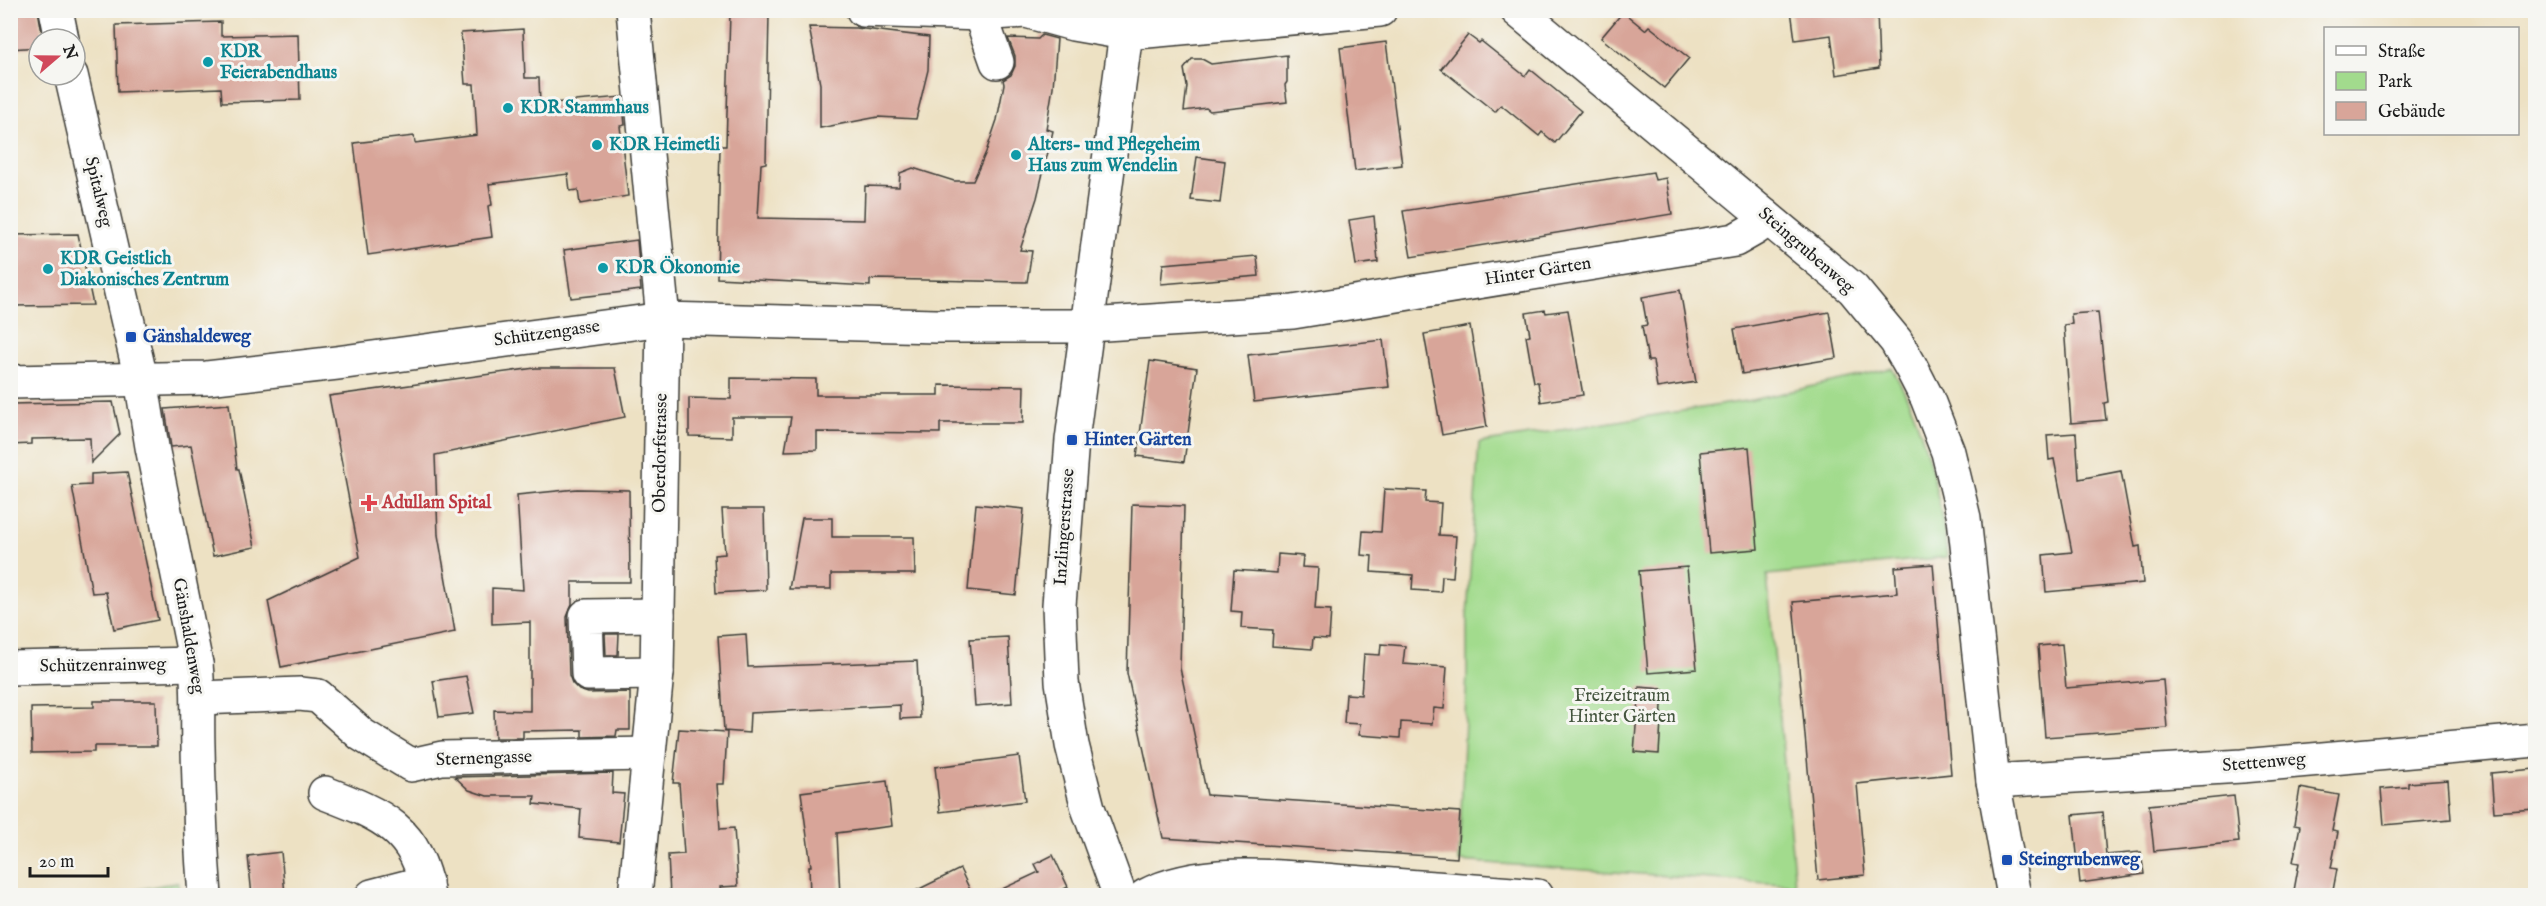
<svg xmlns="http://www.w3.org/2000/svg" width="2546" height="906" font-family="'IM FELL English',serif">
<rect width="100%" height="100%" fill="#f6f6f2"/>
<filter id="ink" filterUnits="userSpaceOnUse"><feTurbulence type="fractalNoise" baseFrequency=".0167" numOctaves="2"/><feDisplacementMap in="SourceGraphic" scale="12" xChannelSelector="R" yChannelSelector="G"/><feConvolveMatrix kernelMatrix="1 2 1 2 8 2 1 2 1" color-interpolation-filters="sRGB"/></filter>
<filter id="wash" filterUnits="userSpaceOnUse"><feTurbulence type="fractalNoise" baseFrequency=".008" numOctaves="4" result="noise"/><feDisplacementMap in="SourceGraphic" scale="24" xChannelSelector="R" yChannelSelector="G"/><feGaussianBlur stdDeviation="1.35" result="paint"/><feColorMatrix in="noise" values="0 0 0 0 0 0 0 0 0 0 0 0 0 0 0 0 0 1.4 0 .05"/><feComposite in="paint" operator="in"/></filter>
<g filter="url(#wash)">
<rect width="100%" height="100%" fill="#ede1c3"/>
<!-- green -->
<g fill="#a2db8d" stroke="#5f7c54" stroke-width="1.5">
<path d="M1892,368C1901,385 1911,403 1917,422C1933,466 1942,510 1947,557L1767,575L1795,885L1459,861L1467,672V615L1479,443L1752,400Z"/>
<polygon points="178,882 180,895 112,895"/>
</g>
<g id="blocks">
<!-- building -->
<g fill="#d8a599">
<polygon points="10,10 38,10 43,39 39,39 39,47 10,49"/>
<polygon points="1791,10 1877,10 1879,68 1836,75 1831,35 1795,40"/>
<polygon points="1623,12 1645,30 1649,26 1689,58 1664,88 1601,38"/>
<polygon points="730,13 769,14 766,163 761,164 758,218 864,220 865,186 899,187 900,173 913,168 954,181 973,181 986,152 997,120 1004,84 1003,80 1011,75 1015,66 1015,56 1008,38 1038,39 1042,35 1057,39 1053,87 1046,129 1053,131 1037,198 1020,250 1032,251 1027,282 875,279 870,280 870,286 717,278 720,146 726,146"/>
<polygon points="221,22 221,36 298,34 300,100 222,102 221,88 118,92 116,25"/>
<polygon points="809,27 856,28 929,37 928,70 916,119 878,117 820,128 820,84"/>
<polygon points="523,29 525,78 539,78 540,104 622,97 625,125 620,126 628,196 580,204 578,190 570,191 568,174 489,184 492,205 488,206 492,237 368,255 354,143 414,136 415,143 477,135 474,84 465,84 461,33"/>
<polygon points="1468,35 1479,43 1481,41 1525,76 1530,69 1581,111 1555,143 1542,132 1539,136 1501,105 1495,112 1441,69"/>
<polygon points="1386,42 1402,165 1355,171 1340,48"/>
<polygon points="1287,55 1287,82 1285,85 1287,102 1210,111 1206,108 1184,111 1187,86 1184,69 1192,59 1202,59 1211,64"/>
<polygon points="1197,157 1225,161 1220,203 1191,200"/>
<polygon points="1653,172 1655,180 1666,178 1672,214 1411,257 1403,211"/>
<polygon points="1374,216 1378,262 1356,265 1349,220"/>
<polygon points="78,234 93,305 10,306 10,235"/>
<polygon points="637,240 641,290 571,298 564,250"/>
<polygon points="1257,256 1259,276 1161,284 1163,264"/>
<polygon points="1680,290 1696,382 1657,388 1653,361 1648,361 1642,326 1647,325 1642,297"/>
<polygon points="1545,310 1546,313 1568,310 1583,395 1541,402 1538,382 1534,382 1526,336 1530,335 1526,313"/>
<polygon points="1829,312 1837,358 1742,374 1734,329"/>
<polygon points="2098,312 2108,402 2104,403 2106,420 2071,423 2064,325 2072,324 2071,314"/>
<polygon points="1470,326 1487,427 1442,435 1424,334"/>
<polygon points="1383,340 1389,387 1254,402 1248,355"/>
<polygon points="1150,361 1197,368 1184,462 1137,456"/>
<polygon points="535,368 615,368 625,417 435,455 438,535 455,632 281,667 268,601 360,557 329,396"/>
<polygon points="731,378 816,379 816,395 939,395 939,385 1024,386 1023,423 940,423 940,433 817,432 817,450 785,451 791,417 732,417 732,437 689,436 689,398 731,399"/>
<polygon points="113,402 120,434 91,463 90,438 31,439 31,444 10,445 10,404"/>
<polygon points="229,404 237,469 239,469 255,547 213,556 191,445 171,447 165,409"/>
<polygon points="2076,433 2079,479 2121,471 2135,547 2140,546 2143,583 2046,592 2043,555 2072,552 2054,459 2049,460 2047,435"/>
<polygon points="1749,447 1758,549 1709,553 1700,452"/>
<polygon points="127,472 158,620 114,629 106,592 92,593 72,486 91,485 91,474"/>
<polygon points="577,489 629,490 630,582 572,582 572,605 567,617 569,675 572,683 579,690 588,693 630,692 630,730 617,730 616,736 582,737 582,730 523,731 523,738 495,738 494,710 530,711 530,622 492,624 492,588 523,590 517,495"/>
<polygon points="1384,489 1426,491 1425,502 1441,503 1439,535 1456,536 1453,577 1442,576 1441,592 1412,590 1413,575 1371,572 1372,556 1361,555 1363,531 1381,532"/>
<polygon points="976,504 1024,509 1016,595 968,590"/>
<polygon points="1132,504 1184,506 1180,668 1207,795 1460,812 1457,858 1163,838 1127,673"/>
<polygon points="722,509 764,509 766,590 716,593 714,555 725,554"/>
<polygon points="802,518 832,518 832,537 914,537 915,574 831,574 831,589 789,589"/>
<polygon points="1278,554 1303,556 1302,567 1318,568 1315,609 1331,610 1329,639 1313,638 1312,649 1272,646 1273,630 1241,628 1242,612 1231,611 1234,570 1277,573"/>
<polygon points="1933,564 1951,774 1857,784 1865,875 1818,880 1793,602 1897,593 1895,567"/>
<polygon points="1687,567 1697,669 1648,673 1639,571"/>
<polygon points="605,634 619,634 618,655 606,655"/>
<polygon points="746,634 748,667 917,661 920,718 900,719 900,705 750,713 749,733 724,731 718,636"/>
<polygon points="1008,637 1012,703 975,706 970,639"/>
<polygon points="1381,644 1405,646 1403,664 1447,667 1444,709 1434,708 1432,724 1401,722 1400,738 1359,735 1360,724 1344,723 1346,694 1361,695 1364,654 1380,655"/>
<polygon points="2062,644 2066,688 2163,680 2167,728 2045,737 2038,646"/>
<polygon points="466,676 474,713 439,717 433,681"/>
<polygon points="1639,687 1663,689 1659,754 1634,752"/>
<polygon points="94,701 156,701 157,746 94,746 94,752 32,753 31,708 94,707"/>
<polygon points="679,729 727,732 724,784 717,784 720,829 734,828 738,886 720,887 721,896 670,896 668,855 684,854 679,783 673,783"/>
<polygon points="1019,756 1025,801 940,812 935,767"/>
<polygon points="2535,769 2535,809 2494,812 2491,773"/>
<polygon points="613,773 612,793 624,794 619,842 579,838 581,809 534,804 535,796 487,796 469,790 455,777"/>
<polygon points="2448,780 2451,819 2384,825 2381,789 2408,787 2408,783"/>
<polygon points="887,781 892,826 837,833 840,896 810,896 809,866 811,866 801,792"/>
<polygon points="2300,788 2339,795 2332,831 2338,832 2331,868 2337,869 2332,896 2293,896 2299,863 2293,862 2300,826 2294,825"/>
<polygon points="2234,796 2239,842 2154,851 2149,805"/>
<polygon points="2102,812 2106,855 2141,852 2144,874 2080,883 2073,815"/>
<polygon points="281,852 285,894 252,896 248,856"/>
<polygon points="1053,855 1068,887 1050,896 987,896 1039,872 1035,864"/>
<polygon points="960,869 973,896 905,896"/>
</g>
</g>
</g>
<g filter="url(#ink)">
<use href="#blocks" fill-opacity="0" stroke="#3b3a35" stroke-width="1.5"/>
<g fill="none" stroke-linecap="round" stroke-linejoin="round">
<!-- minor casing -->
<g stroke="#3b3a35" stroke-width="36">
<g id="minor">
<polyline points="56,10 62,39"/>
<polyline points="633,10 663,319 657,673 635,896"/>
<polyline points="863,10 980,14 1026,11 1073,24 1125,33 1380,10"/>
<polyline points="1517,10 1853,289 1896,341 1911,367 1927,398 1948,452 1964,518 1993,781 2014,896"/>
<polyline points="980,14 997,62"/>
<path d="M71,75L141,379L152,447L196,664C199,693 197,719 198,747C199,797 201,846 205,896"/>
<polyline points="10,382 207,378 337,363 663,319 936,326 1073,326 1293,312 1735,240 1756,228 1765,216"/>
<polyline points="10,668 196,664"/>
<polyline points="657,673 588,674 586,616 658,615"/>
<polyline points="200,698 300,694 318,696 362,735 411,765 442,758 649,754"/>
<polyline points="1993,781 2242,766 2536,740"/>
<path d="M325,793C382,815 418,829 428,896"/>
<polyline points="372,896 426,882"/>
<polyline points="1120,896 1088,808 1072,745 1062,682 1059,605 1072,440 1129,10"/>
<path d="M1145,896C1206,864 1296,879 1363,883C1421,887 1479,891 1537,896"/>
</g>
</g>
<!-- minor -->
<use href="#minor" stroke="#fff" stroke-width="33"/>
</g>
</g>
<!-- markers -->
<g fill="#0f9aa8" stroke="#f6f6f2" stroke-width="2">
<circle cx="208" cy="62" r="6"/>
<circle cx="508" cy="108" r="6"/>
<circle cx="597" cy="145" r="6"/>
<circle cx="1016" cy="155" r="6"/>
<circle cx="603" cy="268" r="6"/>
<circle cx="48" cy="269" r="6"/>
</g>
<g fill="#1a4fb4" stroke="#f6f6f2" stroke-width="2">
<rect x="125" y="331" width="12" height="12" rx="3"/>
<rect x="1066" y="434" width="12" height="12" rx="3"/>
<rect x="2001" y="854" width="12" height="12" rx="3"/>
</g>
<path fill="#e0444e" stroke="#f6f6f2" stroke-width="2" d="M366 494h6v6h6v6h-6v6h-6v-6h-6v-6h6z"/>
<g text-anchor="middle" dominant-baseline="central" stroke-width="6" stroke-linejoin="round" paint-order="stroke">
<!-- culture labels -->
<g font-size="18" font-weight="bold" fill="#0d838f" stroke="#f6f6f2" text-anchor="start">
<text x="220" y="52">KDR<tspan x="220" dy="21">Feierabendhaus</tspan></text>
<text x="520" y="108">KDR Stammhaus</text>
<text x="609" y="145">KDR Heimetli</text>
<text x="1028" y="145">Alters- und Pflegeheim<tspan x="1028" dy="21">Haus zum Wendelin</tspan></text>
<text x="60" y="259">KDR Geistlich<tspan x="60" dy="21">Diakonisches Zentrum</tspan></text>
<text x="615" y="268">KDR Ökonomie</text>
</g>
<!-- street labels -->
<g font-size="18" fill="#1c1c1c" stroke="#f6f6f2">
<text transform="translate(98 192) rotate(77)">Spitalweg</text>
<text transform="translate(1806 251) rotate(41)">Steingrubenweg</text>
<text transform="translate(1538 272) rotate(-9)">Hinter Gärten</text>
<text transform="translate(547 334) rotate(-8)">Schützengasse</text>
<text transform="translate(661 453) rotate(-89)">Oberdorfstrasse</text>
<text transform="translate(1065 527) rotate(-86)">Inzlingerstrasse</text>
<text transform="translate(188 636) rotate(80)">Gänshaldenweg</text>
<text transform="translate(103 666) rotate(-1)">Schützenrainweg</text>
<text transform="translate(484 759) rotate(-2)">Sternengasse</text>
<text transform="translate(2264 763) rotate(-5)">Stettenweg</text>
</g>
<!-- transit labels -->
<g font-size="18" font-weight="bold" fill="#164399" stroke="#f6f6f2" text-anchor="start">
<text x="143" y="337">Gänshaldeweg</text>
<text x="1084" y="440">Hinter Gärten</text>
<text x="2019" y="860">Steingrubenweg</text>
</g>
<!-- health labels -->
<g font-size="18" font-weight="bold" fill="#be3a42" stroke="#f6f6f2" text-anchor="start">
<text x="382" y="503">Adullam Spital</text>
</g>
<!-- park labels -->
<g font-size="18" fill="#44553e" stroke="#f6f6f2">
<text x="1622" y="696">Freizeitraum<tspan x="1622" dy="21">Hinter Gärten</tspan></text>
</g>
</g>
<!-- margin -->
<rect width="2546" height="906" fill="none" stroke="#f6f6f2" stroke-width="36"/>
<!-- legend -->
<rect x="2324" y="27" width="195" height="108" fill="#f6f6f2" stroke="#9f9f9c" stroke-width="1.5"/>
<rect x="2336" y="46" width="30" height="9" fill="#ffffff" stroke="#9f9f9c" stroke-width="1.5"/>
<text x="2378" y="57" font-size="18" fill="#1c1c1c">Straße</text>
<rect x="2336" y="72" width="30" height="18" fill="#a2db8d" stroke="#9f9f9c" stroke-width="1.5"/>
<text x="2378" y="87" font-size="18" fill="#1c1c1c">Park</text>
<rect x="2336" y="102" width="30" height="18" fill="#d8a599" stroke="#9f9f9c" stroke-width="1.5"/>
<text x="2378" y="117" font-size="18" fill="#1c1c1c">Gebäude</text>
<!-- north arrow -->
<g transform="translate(57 57) rotate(70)"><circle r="28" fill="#f6f6f2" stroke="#9f9f9c" stroke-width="1.5"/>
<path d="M0-4.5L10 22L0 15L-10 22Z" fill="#d1495b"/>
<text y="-9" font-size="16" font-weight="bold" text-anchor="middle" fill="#1c1c1c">N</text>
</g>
<!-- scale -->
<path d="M30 867v9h78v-9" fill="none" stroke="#1c1c1c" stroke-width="3"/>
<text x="39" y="867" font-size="18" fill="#1c1c1c" stroke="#f6f6f2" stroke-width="4.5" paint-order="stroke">20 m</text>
</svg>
